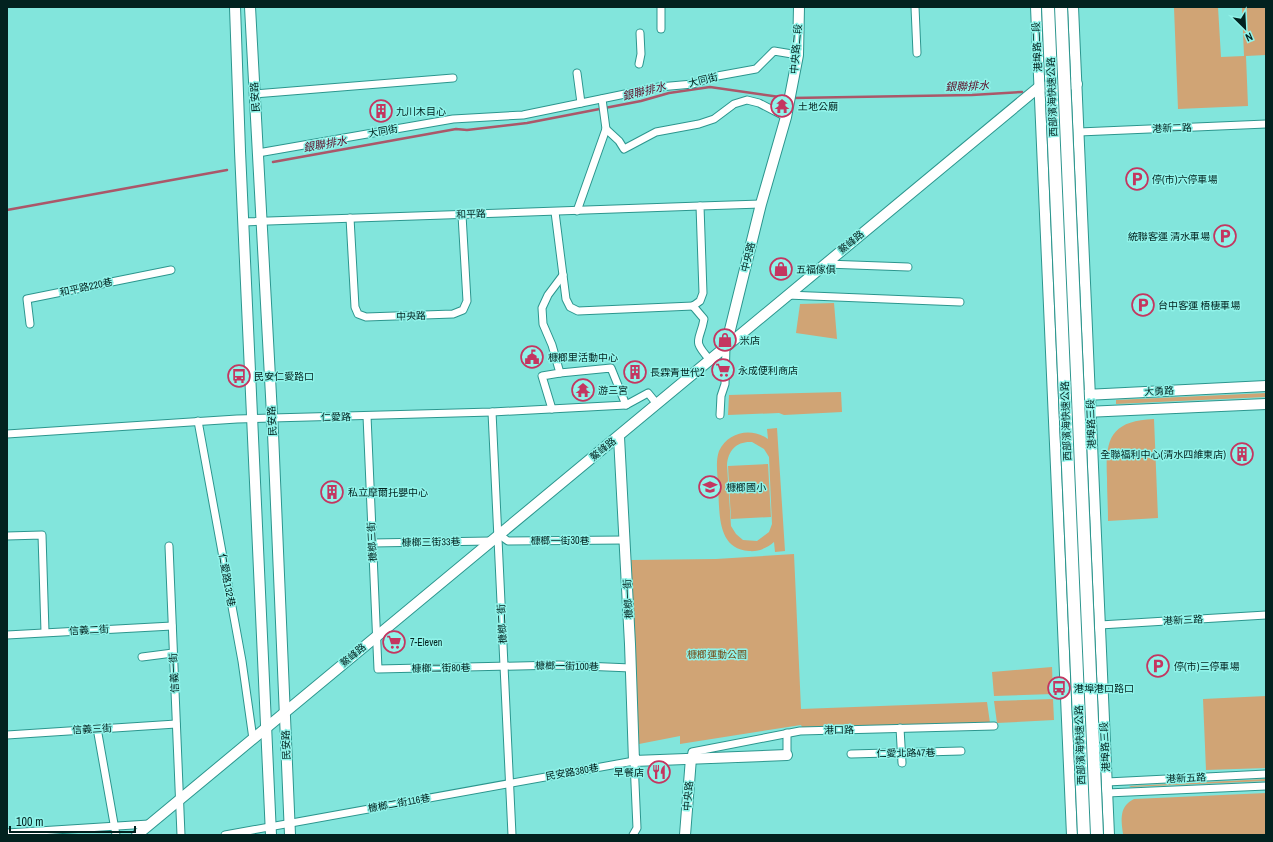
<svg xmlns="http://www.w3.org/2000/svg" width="1273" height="842" font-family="'Archivo Narrow','Noto Sans TC',sans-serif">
<rect width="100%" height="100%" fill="#82e5dc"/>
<!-- green -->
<g fill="#d0a475" fill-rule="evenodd">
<polygon points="1218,7 1221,57 1244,56 1242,7 1266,7 1266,55 1246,56 1248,106 1178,109 1174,8"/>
<polygon points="834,303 837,339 796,333 800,304"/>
<polygon points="841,392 842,412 784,415 779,413 728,415 729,395"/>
<polygon points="1266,393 1266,397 1116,404 1116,400"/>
<path d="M1154,419L1158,518L1108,521C1108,507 1107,492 1107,478C1105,438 1111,421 1154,419Z"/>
<path d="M777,428L785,551L775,552L774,542C767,548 758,552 749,551C716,549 720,511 718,487C718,476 715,462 719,451C728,432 751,427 768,439L767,429ZM752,442L764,449L769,457L772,524L769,532L757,541L743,540L736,534L731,526L727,465C728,450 737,441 752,442Z"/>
<polygon points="768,464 771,517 731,519 728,466"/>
<polygon points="794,554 801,709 987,702 990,723 802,727 801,725 680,744 680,736 639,744 631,560 716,559"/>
<polygon points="1052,667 1053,694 994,696 992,672"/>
<polygon points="1266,696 1266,768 1206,770 1203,699"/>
<polygon points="1053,699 1054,720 997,723 994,701"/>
<polygon points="1266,779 1266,781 1131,787 1129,786"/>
<path d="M1266,793V834H1123C1121,820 1119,806 1134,799Z"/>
</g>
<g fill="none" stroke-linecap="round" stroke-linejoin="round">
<!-- stream -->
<g stroke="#ab5769" stroke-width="2.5">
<polyline points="792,98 972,95 1022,92"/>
<polyline points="273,162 456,129 467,130 527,123 641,101 669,93 710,87 787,98"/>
<polyline points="7,210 227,170"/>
</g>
<!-- street casing -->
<g stroke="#2c968e" stroke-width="9">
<g id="street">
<polyline points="915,7 917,53"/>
<polyline points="661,29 661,7"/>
<polyline points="639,64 641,54 640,33"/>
<polyline points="577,73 581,103"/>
<polyline points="254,94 453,78"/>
<polyline points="606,129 619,141 624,149 656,132 699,124 714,119 734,104 747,100 759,103 786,117"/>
<polyline points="1079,132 1266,124"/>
<polyline points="258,153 453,119 523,115 659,87 693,84 712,77 756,69 774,51 798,55"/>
<polyline points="577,211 606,129 602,99"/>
<polyline points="555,212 566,299 570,307 578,311 693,306"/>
<polyline points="350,218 355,307 358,314 366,317 453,314 463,310 467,301 462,215"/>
<polyline points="243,222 700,206"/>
<polyline points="826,264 908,267"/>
<polyline points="787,295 960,302"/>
<polyline points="693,306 700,301 703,293 700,206 761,204"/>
<path d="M693,306L704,319C700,342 691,339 710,360"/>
<polyline points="30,324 27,299 171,270"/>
<polyline points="560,373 611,368 626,405"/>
<polyline points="552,409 542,376 560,373 552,345 543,324 542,308 548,295 563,275"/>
<polyline points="492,412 512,835"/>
<polyline points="720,415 721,396 725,384 726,346"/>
<polyline points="367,416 378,669 559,665 631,668"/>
<polyline points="198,421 242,661 253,739"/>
<polyline points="7,434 237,419 492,412 626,405 648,393 657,404"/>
<polyline points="498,534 508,541 624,540"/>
<polyline points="7,536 42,535 45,632"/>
<polyline points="372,543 490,541"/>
<polyline points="169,546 181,835"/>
<polyline points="1100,625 1266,615"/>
<polyline points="7,635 172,626"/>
<polyline points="142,657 173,653"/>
<polyline points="97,728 116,835"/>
<polyline points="900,728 902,763"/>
<polyline points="787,733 787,755"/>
<polyline points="7,735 176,724"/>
<polyline points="851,754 961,751"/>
<polyline points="691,758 692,752 800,731 994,726"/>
<polyline points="1107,782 1266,774"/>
<polyline points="1107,793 1266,786"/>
<polyline points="7,833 149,824"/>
<polyline points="225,835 634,761 637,828 633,835"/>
</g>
</g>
<!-- secondary casing -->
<g stroke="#2c968e" stroke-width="12">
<g id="secondary">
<polyline points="235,7 240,151 271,835"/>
<polyline points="250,7 273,433 290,835"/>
<polyline points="1036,7 1072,835"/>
<polyline points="1073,7 1109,835"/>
<polyline points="726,346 761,204 786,117 798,55 799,7"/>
<polyline points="1085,395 1266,386"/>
<polyline points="1085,412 1266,404"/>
<polyline points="619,437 630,644 634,761 787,755"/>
<polyline points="137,835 1039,87 1077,84"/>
<polyline points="685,835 691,758"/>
</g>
</g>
<!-- street -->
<use href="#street" stroke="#fff" stroke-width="7"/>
<!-- secondary -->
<use href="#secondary" stroke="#fff" stroke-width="10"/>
<!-- highway-bridge casing -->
<g stroke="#2c968e" stroke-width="14" stroke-linecap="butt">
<g id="highway-bridge">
<polyline points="1048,7 1084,835"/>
<polyline points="1061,7 1097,835"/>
</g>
</g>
<!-- highway-bridge -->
<use href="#highway-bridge" stroke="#fff" stroke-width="12"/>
</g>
<!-- icons -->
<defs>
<g id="temple-ring" transform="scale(1.15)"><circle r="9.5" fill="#90f3e9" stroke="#c43660" stroke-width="1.5"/><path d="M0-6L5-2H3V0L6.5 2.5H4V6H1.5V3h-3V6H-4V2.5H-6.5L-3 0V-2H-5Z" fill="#c43660"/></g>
<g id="building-ring" transform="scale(1.15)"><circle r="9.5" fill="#90f3e9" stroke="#c43660" stroke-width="1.5"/><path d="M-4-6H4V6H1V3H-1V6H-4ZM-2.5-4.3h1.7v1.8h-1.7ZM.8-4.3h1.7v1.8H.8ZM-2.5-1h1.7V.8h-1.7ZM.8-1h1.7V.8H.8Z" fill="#c43660"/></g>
<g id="parking-ring" transform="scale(1.15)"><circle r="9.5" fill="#90f3e9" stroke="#c43660" stroke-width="1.5"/><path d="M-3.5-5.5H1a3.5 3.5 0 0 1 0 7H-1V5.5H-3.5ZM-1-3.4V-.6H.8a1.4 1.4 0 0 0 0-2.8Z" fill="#c43660"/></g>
<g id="shop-ring" transform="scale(1.15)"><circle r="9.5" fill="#90f3e9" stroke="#c43660" stroke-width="1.5"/><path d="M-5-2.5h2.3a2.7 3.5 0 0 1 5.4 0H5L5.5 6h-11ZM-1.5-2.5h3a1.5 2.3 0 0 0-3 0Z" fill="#c43660"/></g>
<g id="civic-ring" transform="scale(1.15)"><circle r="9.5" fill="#90f3e9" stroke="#c43660" stroke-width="1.5"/><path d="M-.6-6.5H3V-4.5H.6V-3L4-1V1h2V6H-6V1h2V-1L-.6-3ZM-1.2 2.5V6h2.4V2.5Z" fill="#c43660"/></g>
<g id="supermarket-ring" transform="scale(1.15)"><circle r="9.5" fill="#90f3e9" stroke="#c43660" stroke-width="1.5"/><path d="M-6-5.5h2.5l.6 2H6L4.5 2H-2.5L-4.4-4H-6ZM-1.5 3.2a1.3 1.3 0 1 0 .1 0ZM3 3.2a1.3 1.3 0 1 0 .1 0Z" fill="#c43660"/></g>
<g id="bus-ring" transform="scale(1.15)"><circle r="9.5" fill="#90f3e9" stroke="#c43660" stroke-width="1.5"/><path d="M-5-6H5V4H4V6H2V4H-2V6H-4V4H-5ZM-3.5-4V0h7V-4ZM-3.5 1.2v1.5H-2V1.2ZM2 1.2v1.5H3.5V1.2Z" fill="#c43660"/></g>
<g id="school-ring" transform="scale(1.15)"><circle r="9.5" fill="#90f3e9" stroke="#c43660" stroke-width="1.5"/><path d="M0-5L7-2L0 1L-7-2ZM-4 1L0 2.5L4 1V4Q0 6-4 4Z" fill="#c43660"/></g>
<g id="restaurant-ring" transform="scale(1.15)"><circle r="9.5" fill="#90f3e9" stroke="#c43660" stroke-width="1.5"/><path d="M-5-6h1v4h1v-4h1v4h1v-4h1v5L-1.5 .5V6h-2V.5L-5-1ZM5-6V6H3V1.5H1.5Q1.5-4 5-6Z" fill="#c43660"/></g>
</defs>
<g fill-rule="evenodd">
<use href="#temple-ring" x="782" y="106"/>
<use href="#building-ring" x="381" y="111"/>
<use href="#parking-ring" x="1137" y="179"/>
<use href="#parking-ring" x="1225" y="236"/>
<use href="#shop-ring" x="781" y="269"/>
<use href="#parking-ring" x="1143" y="305"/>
<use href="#shop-ring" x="725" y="340"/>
<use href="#civic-ring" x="532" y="357"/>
<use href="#supermarket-ring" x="723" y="370"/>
<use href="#building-ring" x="635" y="372"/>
<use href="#bus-ring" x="239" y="376"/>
<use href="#temple-ring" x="583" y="390"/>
<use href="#building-ring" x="1242" y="454"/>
<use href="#school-ring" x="710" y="487"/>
<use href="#building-ring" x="332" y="492"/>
<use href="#supermarket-ring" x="394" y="642"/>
<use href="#parking-ring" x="1158" y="666"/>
<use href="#bus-ring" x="1059" y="688"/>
<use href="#restaurant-ring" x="659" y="772"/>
</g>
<g text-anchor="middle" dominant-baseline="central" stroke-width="3" stroke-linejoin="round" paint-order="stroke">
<!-- street labels -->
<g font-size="10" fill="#02221f" stroke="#90f3e9">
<text transform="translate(1037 47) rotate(-93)">港埠路二段</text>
<text transform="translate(796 49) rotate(-85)">中央路二段</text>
<text transform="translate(703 80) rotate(-14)">大同街</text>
<text transform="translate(255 97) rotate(-94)">民安路</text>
<text transform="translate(1052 97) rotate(-92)">西部濱海快速公路</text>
<text transform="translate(1172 128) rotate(-2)">港新二路</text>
<text transform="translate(383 131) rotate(-10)">大同街</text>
<text transform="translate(471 214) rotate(-2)">和平路</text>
<text transform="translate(851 242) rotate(-40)">鰲峰路</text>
<text transform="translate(748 257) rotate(-76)">中央路</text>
<text transform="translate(86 287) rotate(-12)">和平路220巷</text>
<text transform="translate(411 316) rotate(-2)">中央路</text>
<text transform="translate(1159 391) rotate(-3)">大勇路</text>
<text transform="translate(336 417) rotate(-1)">仁愛路</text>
<text transform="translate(272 421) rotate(-93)">民安路</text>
<text transform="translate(1066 421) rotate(-92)">西部濱海快速公路</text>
<text transform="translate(1091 424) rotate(-92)">港埠路三段</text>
<text transform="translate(603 449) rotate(-39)">鰲峰路</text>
<text x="560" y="540">槺榔一街30巷</text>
<text transform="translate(372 542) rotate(-93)">槺榔三街</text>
<text transform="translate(431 542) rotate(-1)">槺榔三街33巷</text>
<text transform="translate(227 580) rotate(80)">仁愛路132巷</text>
<text transform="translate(628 599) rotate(-93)">槺榔一街</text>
<text transform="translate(1183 620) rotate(-3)">港新三路</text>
<text transform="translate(502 624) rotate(-93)">槺榔二街</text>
<text transform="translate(89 630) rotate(-3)">信義二街</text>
<text transform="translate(353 655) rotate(-40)">鰲峰路</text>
<text transform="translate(567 666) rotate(1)">槺榔一街100巷</text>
<text transform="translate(441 668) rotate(-1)">槺榔二街80巷</text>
<text transform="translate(174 673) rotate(-93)">信義一街</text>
<text transform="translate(92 729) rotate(-3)">信義三街</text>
<text transform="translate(839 730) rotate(-1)">港口路</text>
<text transform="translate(286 745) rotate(-92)">民安路</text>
<text transform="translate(1080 745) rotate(-92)">西部濱海快速公路</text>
<text transform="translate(1105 747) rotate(-93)">港埠路三段</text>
<text transform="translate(906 753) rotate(-1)">仁愛北路47巷</text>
<text transform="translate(572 772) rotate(-10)">民安路380巷</text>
<text transform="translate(1186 778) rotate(-3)">港新五路</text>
<text transform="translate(688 796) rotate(-85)">中央路</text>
<text transform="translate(399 803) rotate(-10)">槺榔二街116巷</text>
</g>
<!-- poi labels -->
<g font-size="10" fill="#02221f" stroke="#90f3e9" text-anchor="start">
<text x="798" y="106">土地公廟</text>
<text x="396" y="111">九川木目心</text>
<text x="1152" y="179">停(市)六停車場</text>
<text x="1210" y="236" text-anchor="end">統聯客運 清水車場</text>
<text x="796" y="269">五福傢俱</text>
<text x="1158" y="305">台中客運 梧棲車場</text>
<text x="740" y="340">米店</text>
<text x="548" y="357">槺榔里活動中心</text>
<text x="738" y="370">永成便利商店</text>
<text x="650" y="372">長霖青世代2</text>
<text x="254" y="376">民安仁愛路口</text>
<text x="598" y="390">游三宮</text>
<text x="1226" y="454" text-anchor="end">全聯福利中心(清水四維東店)</text>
<text x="726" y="487">槺榔國小</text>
<text x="348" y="492">私立摩爾托嬰中心</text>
<text x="410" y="642">7-Eleven</text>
<text x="1174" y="666">停(市)三停車場</text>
<text x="1074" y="688">港埠港口路口</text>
<text x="644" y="772" text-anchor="end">早餐店</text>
</g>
<!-- park labels -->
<g font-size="10" fill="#754c1a" stroke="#90f3e9">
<text x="717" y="654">槺榔運動公園</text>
</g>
<!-- water labels -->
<g font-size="11" font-style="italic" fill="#5c0c27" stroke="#90f3e9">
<text transform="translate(967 86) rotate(-2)">銀聯排水</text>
<text transform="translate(644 91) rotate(-14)">銀聯排水</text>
<text transform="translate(325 144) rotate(-10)">銀聯排水</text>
</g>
</g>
<!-- border -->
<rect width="1273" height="842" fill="none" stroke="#02221f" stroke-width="16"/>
<!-- north arrow -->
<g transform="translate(1245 28) rotate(156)" stroke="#90f3e9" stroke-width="3" paint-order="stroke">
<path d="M0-3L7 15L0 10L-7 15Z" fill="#02221f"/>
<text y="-6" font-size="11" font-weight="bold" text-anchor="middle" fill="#02221f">N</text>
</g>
<!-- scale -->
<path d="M10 826v6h125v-6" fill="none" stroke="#02221f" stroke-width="2"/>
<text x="16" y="826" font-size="12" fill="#02221f" stroke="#90f3e9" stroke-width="3" paint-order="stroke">100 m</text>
</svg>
